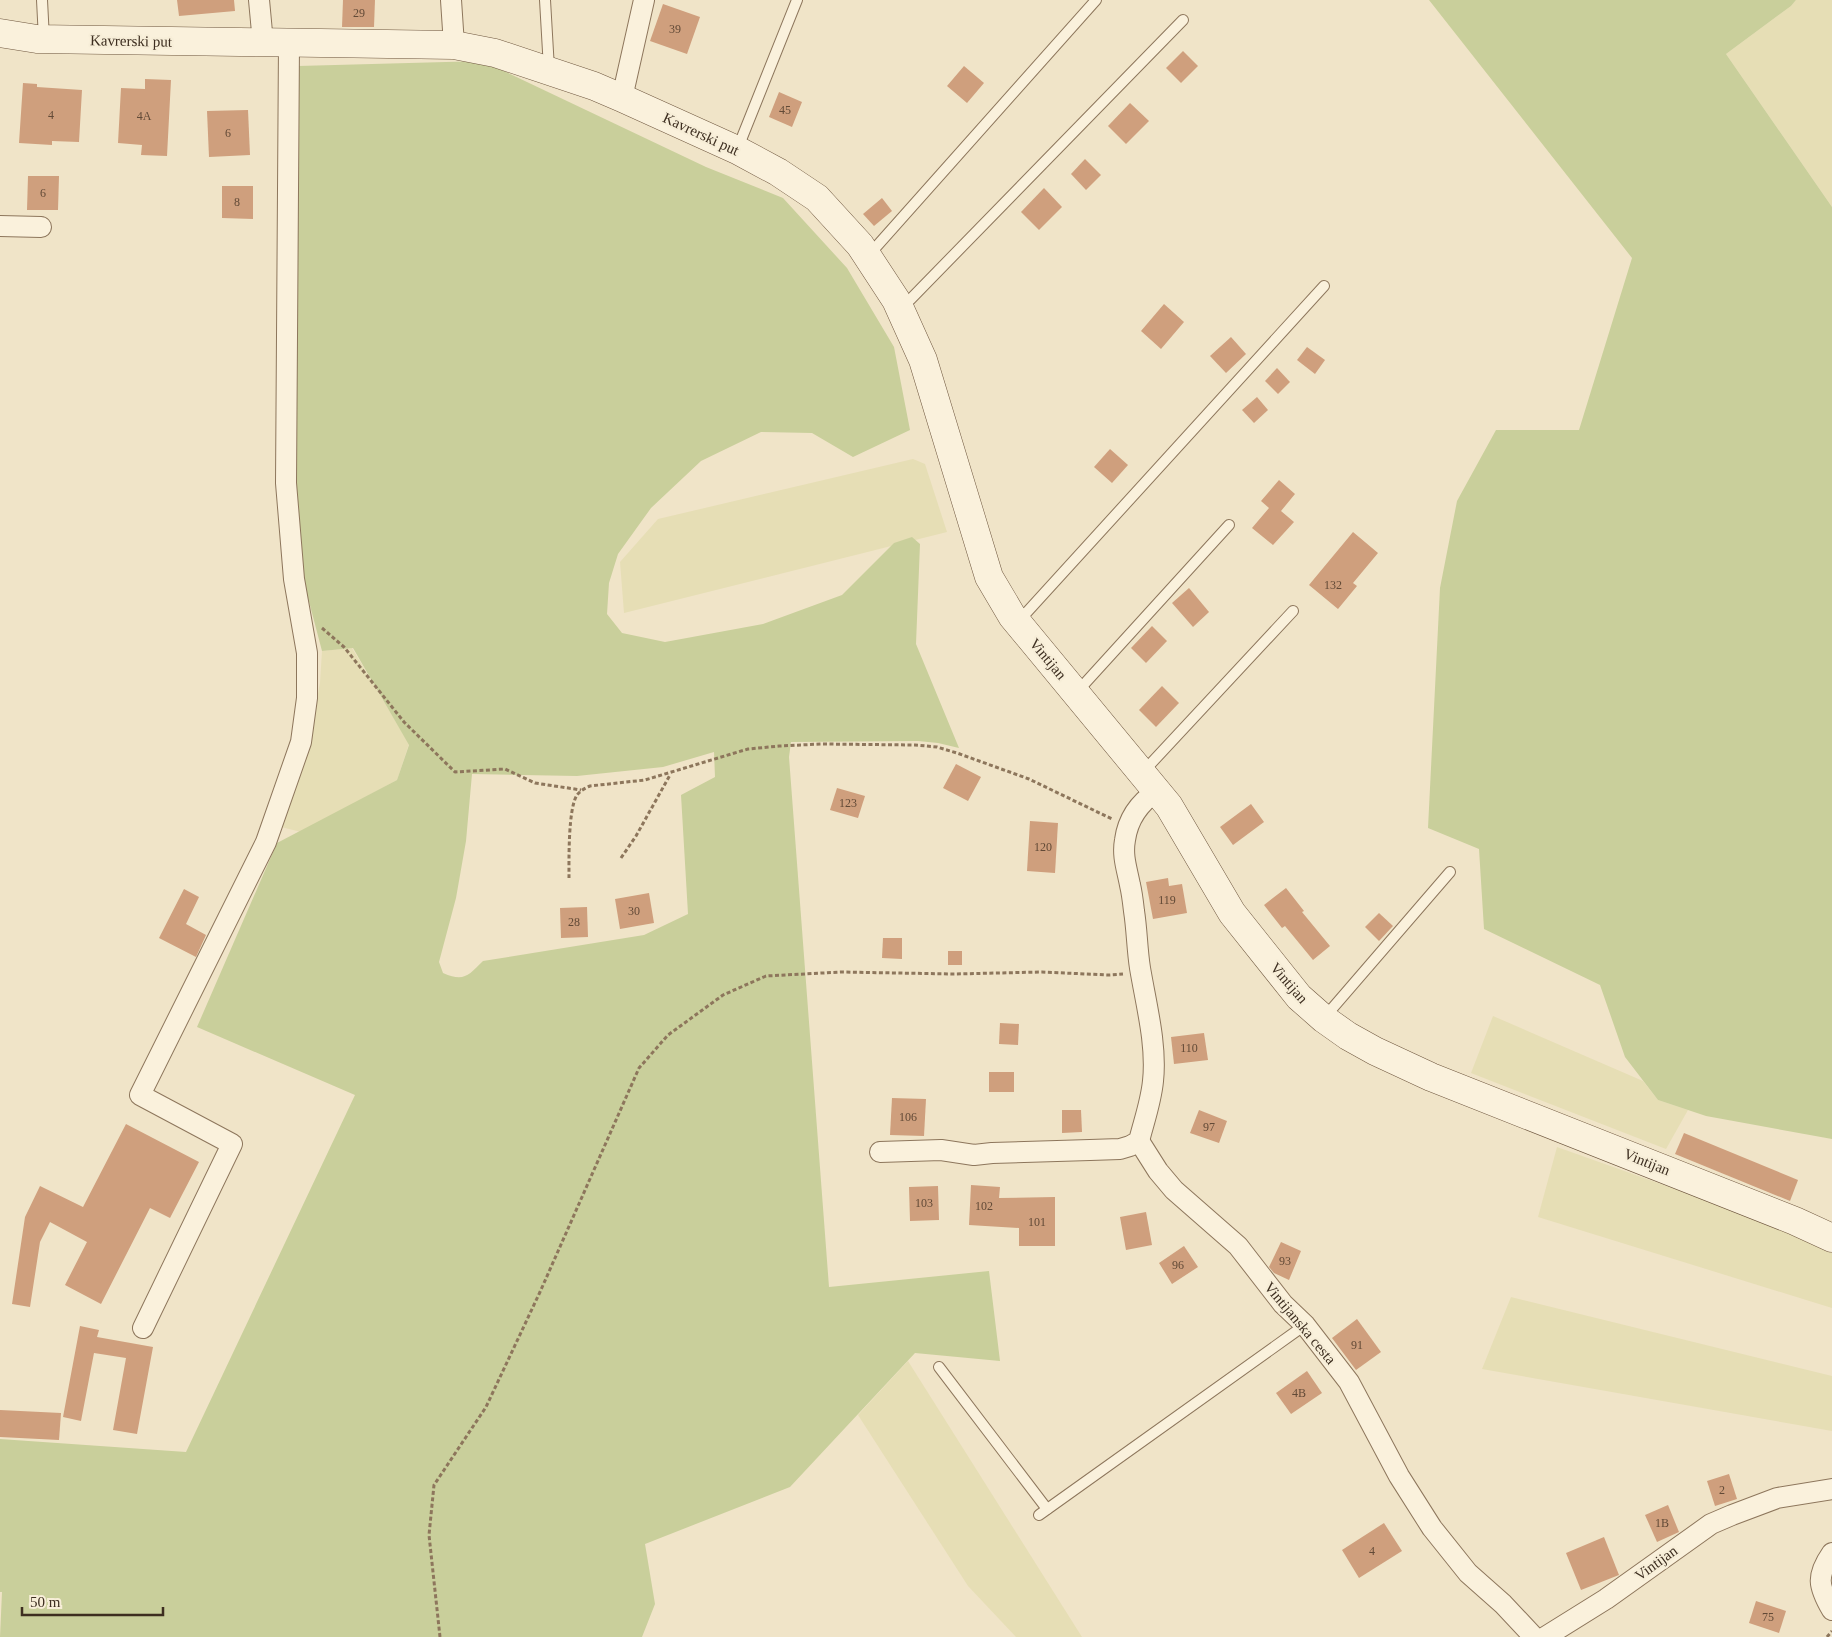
<svg xmlns="http://www.w3.org/2000/svg" width="1832" height="1637" font-family="Georgia,serif">
<rect width="100%" height="100%" fill="#f0e4c8"/>
<!-- farmland -->
<g fill="#e6deb5">
<polygon points="1796,0 1832,0 1832,207 1726,54 1791,6"/>
<polygon points="913,459 925,464 947,532 624,613 620,562 658,519"/>
<polygon points="352,648 409,744 397,780 301,832 281,827 305,762 320,683 322,651"/>
<polygon points="1493,1016 1643,1081 1658,1100 1688,1110 1666,1149 1471,1073"/>
<polygon points="1557,1147 1748,1215 1832,1253 1832,1308 1538,1217"/>
<polygon points="1511,1297 1832,1376 1832,1431 1482,1369"/>
<polygon points="908,1361 1082,1637 1016,1637 968,1586 858,1415"/>
</g>
<!-- green -->
<g fill="#c9cf9b" fill-rule="evenodd">
<polygon points="1429,0 1796,0 1791,6 1726,54 1832,207 1832,1139 1706,1116 1658,1100 1625,1057 1600,985 1484,929 1479,849 1428,828 1440,588 1457,501 1496,430 1579,430 1632,258"/>
<path d="M483,61L706,167L783,198L847,268L894,347L910,430L853,457L812,433L761,432L701,461L651,508L618,554L609,583L607,614L622,633L665,642L763,624L842,595L894,543L912,537L920,544L916,644L959,748L938,743L918,741L791,742L789,757L829,1287L989,1271L1000,1361L915,1353L790,1487L645,1544L655,1604L642,1637H0L2,1592H0V1439L186,1452L355,1095L197,1027L277,843L397,780L409,745L353,648L322,651L296,552L293,306L298,66ZM714,752L715,777L681,795L688,914L644,935L483,961C468,976 464,982 443,973L439,962L456,898L466,841L472,774L577,776L663,767Z"/>
</g>
<!-- building -->
<g fill="#cf9f7d">
<polygon points="177,0 234,0 235,11 179,16"/>
<polygon points="343,0 375,0 374,27 342,27"/>
<polygon points="663,4 700,17 687,54 650,41"/>
<polygon points="1183,51 1198,66 1181,83 1166,68"/>
<polygon points="964,66 984,83 967,103 947,86"/>
<polygon points="145,79 171,80 167,156 141,155 142,145 118,143 121,88 145,89"/>
<polygon points="23,83 37,84 37,87 82,90 79,142 52,141 52,145 19,143"/>
<polygon points="779,92 802,102 792,127 769,117"/>
<polygon points="1130,103 1149,121 1126,144 1108,126"/>
<polygon points="248,110 250,155 209,157 207,111"/>
<polygon points="1085,159 1101,175 1086,190 1071,174"/>
<polygon points="28,176 59,176 58,210 27,210"/>
<polygon points="222,186 253,186 253,219 222,218"/>
<polygon points="1044,188 1062,207 1039,230 1021,212"/>
<polygon points="882,198 892,211 874,226 863,214"/>
<polygon points="1164,304 1184,322 1161,349 1141,331"/>
<polygon points="1231,337 1246,354 1226,373 1210,356"/>
<polygon points="1307,347 1325,360 1315,374 1297,360"/>
<polygon points="1277,368 1290,382 1278,394 1265,381"/>
<polygon points="1257,397 1268,410 1254,423 1242,410"/>
<polygon points="1110,449 1128,465 1112,483 1094,467"/>
<polygon points="1279,480 1295,494 1281,511 1294,522 1273,545 1252,528 1269,508 1261,501"/>
<polygon points="1353,532 1378,553 1353,583 1357,586 1338,609 1309,585"/>
<polygon points="1189,588 1209,612 1193,627 1172,603"/>
<polygon points="1152,626 1167,641 1146,663 1131,648"/>
<polygon points="1162,686 1179,703 1156,727 1139,710"/>
<polygon points="956,764 981,777 968,801 943,788"/>
<polygon points="837,788 865,796 858,818 830,810"/>
<polygon points="1251,804 1264,822 1233,845 1220,827"/>
<polygon points="1030,821 1058,823 1055,873 1027,871"/>
<polygon points="1168,878 1169,886 1182,884 1187,913 1153,919 1146,882"/>
<polygon points="1286,888 1304,911 1302,912 1330,946 1313,960 1285,926 1282,928 1264,905"/>
<polygon points="184,889 199,897 186,924 206,935 196,957 159,938"/>
<polygon points="649,893 654,923 620,929 615,899"/>
<polygon points="587,907 588,937 561,938 560,908"/>
<polygon points="1379,913 1393,926 1379,941 1365,927"/>
<polygon points="883,938 902,938 902,959 882,958"/>
<rect x="948" y="951" width="14" height="14"/>
<polygon points="1000,1023 1019,1024 1018,1045 999,1044"/>
<polygon points="1204,1033 1208,1060 1174,1064 1171,1037"/>
<rect x="989" y="1072" width="25" height="20"/>
<polygon points="892,1098 926,1099 924,1136 890,1135"/>
<polygon points="1062,1110 1081,1110 1082,1132 1062,1133"/>
<polygon points="1199,1110 1227,1121 1219,1143 1190,1133"/>
<polygon points="126,1124 199,1162 170,1218 150,1208 101,1304 65,1285 87,1242 50,1222 40,1242 30,1307 12,1304 25,1217 40,1186 83,1207"/>
<polygon points="1684,1133 1798,1180 1790,1201 1675,1154"/>
<polygon points="971,1185 1000,1187 999,1198 1055,1197 1055,1246 1019,1246 1019,1228 969,1225"/>
<polygon points="938,1186 939,1220 910,1221 909,1187"/>
<polygon points="1146,1212 1152,1245 1126,1250 1120,1217"/>
<polygon points="1281,1242 1301,1251 1289,1280 1274,1273 1269,1267"/>
<polygon points="1184,1246 1198,1267 1172,1284 1159,1263"/>
<polygon points="1357,1319 1381,1352 1356,1370 1332,1338"/>
<polygon points="80,1326 99,1330 97,1337 153,1347 137,1434 113,1430 126,1358 94,1353 81,1421 63,1417"/>
<polygon points="1307,1371 1322,1393 1291,1414 1276,1393"/>
<polygon points="0,1410 61,1413 59,1440 0,1437"/>
<polygon points="1729,1474 1737,1499 1715,1506 1707,1481"/>
<polygon points="1668,1505 1679,1532 1657,1542 1645,1515"/>
<polygon points="1384,1523 1402,1551 1359,1578 1342,1550"/>
<polygon points="1604,1537 1619,1575 1581,1590 1566,1553"/>
<polygon points="1756,1601 1786,1611 1779,1633 1749,1623"/>
</g>
<g fill="none" stroke-linecap="round" stroke-linejoin="round">
<!-- service casing -->
<g stroke="#8d765c" stroke-width="12">
<g id="service">
<polyline points="42,0 44,39"/>
<polyline points="545,0 549,69"/>
<polyline points="737,150 797,0"/>
<polyline points="868,256 1096,0"/>
<polyline points="901,309 1183,20"/>
<polyline points="1018,622 1324,286"/>
<polyline points="1077,692 1229,525"/>
<polyline points="1143,772 1293,611"/>
<polyline points="1324,1018 1450,872"/>
<polyline points="939,1367 1047,1509"/>
<polyline points="1039,1515 1305,1325"/>
</g>
</g>
<!-- minor casing -->
<g stroke="#8d765c" stroke-width="22">
<g id="minor">
<polyline points="259,0 263,43"/>
<polyline points="451,0 454,45"/>
<polyline points="622,98 644,0"/>
<polyline points="0,226 41,227"/>
<polyline points="1139,1141 1158,1171 1174,1190 1238,1246 1283,1304 1305,1325 1349,1382 1399,1476 1432,1528 1468,1573 1503,1604 1534,1637"/>
<path d="M880,1152L941,1150L974,1155L992,1153L1090,1150L1120,1149L1130,1146L1139,1141C1144,1121 1151,1102 1153,1081C1157,1045 1146,1004 1140,968C1137,949 1137,930 1134,911C1133,902 1132,893 1130,885C1127,869 1122,856 1125,840C1128,818 1139,803 1157,791"/>
<polyline points="143,1328 232,1144 140,1095 266,842 301,742 307,698 307,653 294,579 286,483 289,43"/>
<path d="M1832,1553C1816,1576 1818,1586 1832,1610"/>
<polyline points="1545,1637 1606,1599 1711,1524 1732,1515 1777,1498 1832,1489"/>
</g>
</g>
<!-- secondary casing -->
<g stroke="#6f573f" stroke-width="29">
<polyline id="secondary" points="0,33 37,39 454,45 495,53 594,86 622,98 737,150 778,172 817,198 860,245 896,300 923,360 989,577 1012,616 1169,806 1232,913 1299,997 1324,1019 1348,1036 1375,1051 1431,1077 1795,1221 1832,1238"/>
</g>
<!-- path -->
<g stroke="#8d765c" stroke-width="3" stroke-dasharray="4 2.5" stroke-linecap="butt">
<polyline points="322,628 344,647 404,722 455,772 505,769 535,783 581,790"/>
<polyline points="621,858 636,836 670,775"/>
<path d="M569,878C569,860 568,809 577,795C580,791 585,788 590,786L645,780L748,749L779,746L822,744L915,745L937,747L957,753L1029,779L1112,819"/>
<polyline points="440,1637 429,1535 434,1485 486,1407 540,1292 639,1068 668,1035 723,995 766,976 841,972 954,974 1042,972 1109,975 1123,974"/>
<polyline points="1827,1637 1832,1631"/>
</g>
<!-- service -->
<use href="#service" stroke="#faf1dc" stroke-width="10"/>
<!-- minor -->
<use href="#minor" stroke="#faf1dc" stroke-width="20"/>
<!-- secondary -->
<use href="#secondary" stroke="#faf1dc" stroke-width="28"/>
</g>
<g text-anchor="middle" dominant-baseline="central" stroke-width="4.5" stroke-linejoin="round" paint-order="stroke">
<!-- number labels -->
<g font-size="12" fill="#624a37">
<text x="359" y="13">29</text>
<text x="675" y="29">39</text>
<text x="785" y="110">45</text>
<text x="51" y="115">4</text>
<text x="144" y="116">4A</text>
<text x="228" y="133">6</text>
<text x="43" y="193">6</text>
<text x="237" y="202">8</text>
<text x="1333" y="585">132</text>
<text x="848" y="803">123</text>
<text x="1043" y="847">120</text>
<text x="1167" y="900">119</text>
<text x="634" y="911">30</text>
<text x="574" y="922">28</text>
<text x="1189" y="1048">110</text>
<text x="908" y="1117">106</text>
<text x="1209" y="1127">97</text>
<text x="924" y="1203">103</text>
<text x="984" y="1206">102</text>
<text x="1037" y="1222">101</text>
<text x="1285" y="1261">93</text>
<text x="1178" y="1265">96</text>
<text x="1357" y="1345">91</text>
<text x="1299" y="1393">4B</text>
<text x="1722" y="1490">2</text>
<text x="1662" y="1523">1B</text>
<text x="1372" y="1551">4</text>
<text x="1768" y="1617">75</text>
</g>
<!-- street labels -->
<g font-size="15" fill="#3d2e20" stroke="#f7eed8">
<text transform="translate(131 41) rotate(1)">Kavrerski put</text>
<text transform="translate(701 134) rotate(25)">Kavrerski put</text>
<text transform="translate(1048 659) rotate(50)">Vintijan</text>
<text transform="translate(1289 983) rotate(49)">Vintijan</text>
<text transform="translate(1647 1162) rotate(22)">Vintijan</text>
<text transform="translate(1300 1323) rotate(50)">Vintijanska cesta</text>
<text transform="translate(1656 1563) rotate(-36)">Vintijan</text>
</g>
</g>
<!-- scale -->
<path d="M22 1607v8h141v-8" fill="none" stroke="#3d2e20" stroke-width="2.5"/>
<text x="30" y="1607" font-size="15" fill="#3d2e20" stroke="#f7eed8" stroke-width="4" paint-order="stroke">50 m</text>
</svg>
